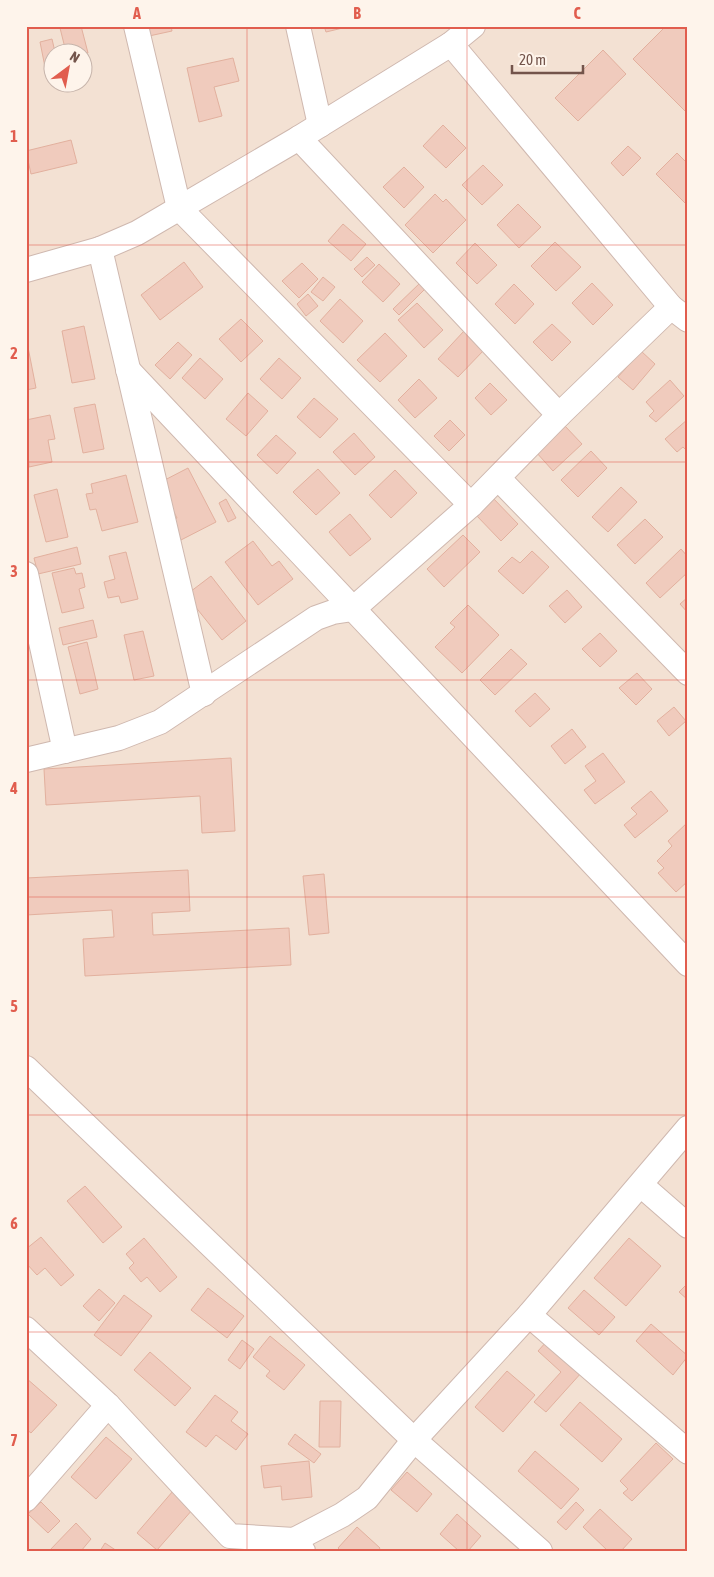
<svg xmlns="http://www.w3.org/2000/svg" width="714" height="1577" font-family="'Asap Condensed',sans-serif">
<rect width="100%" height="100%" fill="#fbf0e5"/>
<!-- residential -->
<path fill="#f3e1d3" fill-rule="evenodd" d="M26,26H688V1551H26ZM52,52H82V82H52Z"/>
<!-- building -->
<g fill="#f0cbbd" stroke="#e2b09e">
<polygon points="68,26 81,26 88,53 66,52 60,28"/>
<polygon points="146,26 171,26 172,31 149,36"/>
<polygon points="324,26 351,26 326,32"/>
<polygon points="666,26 688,26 688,114 633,59"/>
<polygon points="52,39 55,52 61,50 62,52 52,52 52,65 45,67 40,42"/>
<polygon points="603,50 626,74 578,121 555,98"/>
<polygon points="233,58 239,81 214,87 222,116 199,122 187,68"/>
<polygon points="443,125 466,148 446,168 423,146"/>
<polygon points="71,140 77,163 31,174 26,151"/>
<polygon points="628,146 641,158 623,176 611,163"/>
<polygon points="677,153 688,164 688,200 685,203 656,174"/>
<polygon points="483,165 503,185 482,205 462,185"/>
<polygon points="404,167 424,187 404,208 383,187"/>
<polygon points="435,194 443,202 446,199 466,220 433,253 405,225"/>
<polygon points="518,204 541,227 519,248 497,225"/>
<polygon points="343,224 366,244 351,261 328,241"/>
<polygon points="555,242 581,267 556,291 531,266"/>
<polygon points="475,243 497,265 477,284 456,263"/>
<polygon points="367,257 375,265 362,277 354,269"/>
<polygon points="184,262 203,287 160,320 141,295"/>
<polygon points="302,263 318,279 299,298 282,281"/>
<polygon points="379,264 400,284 383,302 362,282"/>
<polygon points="323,277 335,287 323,301 311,292"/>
<polygon points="420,283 426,288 399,315 393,309"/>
<polygon points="592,283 613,305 593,325 572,303"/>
<polygon points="514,284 534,304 515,324 495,304"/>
<polygon points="308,294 318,306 306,316 297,304"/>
<polygon points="340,299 363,321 343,343 320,321"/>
<polygon points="417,303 443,330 424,348 398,320"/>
<polygon points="241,319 263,341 241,362 219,339"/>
<polygon points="552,324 571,342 552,361 533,342"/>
<polygon points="84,326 95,379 72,383 62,331"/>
<polygon points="464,331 484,350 458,377 438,359"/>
<polygon points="385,333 407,356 380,382 357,360"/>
<polygon points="26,337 36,388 26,390"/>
<polygon points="178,342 192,355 170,379 155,365"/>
<polygon points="641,351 655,364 633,390 618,377"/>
<polygon points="200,358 223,379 205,399 182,378"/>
<polygon points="279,358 301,378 282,399 260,379"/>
<polygon points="419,379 437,398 415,418 398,400"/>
<polygon points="670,380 684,396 656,422 649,416 654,411 646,402"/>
<polygon points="490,383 507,400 491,415 475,398"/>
<polygon points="248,393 268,411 246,436 226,419"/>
<polygon points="314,398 338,419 320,438 297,417"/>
<polygon points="95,404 104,449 83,453 74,408"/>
<polygon points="50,415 55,439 48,440 52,462 29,467 26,420"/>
<polygon points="688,419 688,452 683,447 677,452 665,439"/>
<polygon points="450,420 465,435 449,451 434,436"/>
<polygon points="565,426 582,444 553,471 536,452"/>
<polygon points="354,433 375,457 355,475 333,452"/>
<polygon points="276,435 296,453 277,474 257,455"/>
<polygon points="591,451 607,468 578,497 561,480"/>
<polygon points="188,468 216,522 179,541 169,522 177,518 159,483"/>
<polygon points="318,469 340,493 316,515 293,492"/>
<polygon points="395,470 417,493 391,518 369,495"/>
<polygon points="126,475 138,522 102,531 96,509 90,510 86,494 93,493 91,484"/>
<polygon points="621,487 637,502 608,532 592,517"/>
<polygon points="57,489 68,537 46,542 34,495"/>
<polygon points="492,497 518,524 501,541 475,514"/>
<polygon points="226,499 236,518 228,522 219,503"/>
<polygon points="350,514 371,539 350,556 329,532"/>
<polygon points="645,519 663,537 635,564 617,545"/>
<polygon points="463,535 480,552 444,587 427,569"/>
<polygon points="253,541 272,566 279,561 293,579 258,605 225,562"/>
<polygon points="77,547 81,564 38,574 34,558"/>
<polygon points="681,549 688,557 688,572 660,598 646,583"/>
<polygon points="532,551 549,567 523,594 498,571 512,557 520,563"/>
<polygon points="126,552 138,599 121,603 119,596 108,598 104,582 115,579 109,556"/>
<polygon points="74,568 76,574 82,573 85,587 79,589 84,608 62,613 52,573"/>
<polygon points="211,576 246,621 222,640 186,595"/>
<polygon points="567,590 582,607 565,623 549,606"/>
<polygon points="688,597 688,613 680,604"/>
<polygon points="468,605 499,635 462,673 435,647 455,627 450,623"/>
<polygon points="93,620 97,637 63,645 59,628"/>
<polygon points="143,631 154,676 134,680 124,635"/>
<polygon points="600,633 617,651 600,667 582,649"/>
<polygon points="87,642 98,689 80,694 68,647"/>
<polygon points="511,649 527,664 495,695 480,680"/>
<polygon points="637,673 652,689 636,705 619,688"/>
<polygon points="535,693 550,709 530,727 515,711"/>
<polygon points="674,707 686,721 669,736 657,721"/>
<polygon points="572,729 586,747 565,764 551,746"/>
<polygon points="603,753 625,782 595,804 584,790 596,781 585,766"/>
<polygon points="231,758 235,831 202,833 200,796 46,805 44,769"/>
<polygon points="651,791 668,811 635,838 624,825 637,814 631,808"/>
<polygon points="688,822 688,881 676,892 658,873 664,868 657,861 672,846 668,841"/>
<polygon points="188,870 190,911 152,913 153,935 289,928 291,965 85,976 83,939 114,937 112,910 26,915 26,878"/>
<polygon points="324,874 329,933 309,935 303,876"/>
<polygon points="85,1186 122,1227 103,1243 67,1201"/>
<polygon points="41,1237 74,1275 61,1286 45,1268 37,1275 26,1263 26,1249"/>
<polygon points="144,1238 177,1277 160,1292 147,1277 141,1282 129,1268 134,1263 126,1254"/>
<polygon points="629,1238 661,1266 626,1306 594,1278"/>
<polygon points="688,1283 688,1300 679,1292"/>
<polygon points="208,1288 244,1316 227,1338 191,1310"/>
<polygon points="99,1289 115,1303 99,1321 83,1306"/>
<polygon points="584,1290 615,1317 599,1335 568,1308"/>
<polygon points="124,1295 152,1316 121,1356 94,1335"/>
<polygon points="651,1324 688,1356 673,1375 636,1341"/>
<polygon points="270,1336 305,1365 284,1390 266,1376 270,1371 253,1357"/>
<polygon points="242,1340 254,1349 240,1369 228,1360"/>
<polygon points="547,1341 582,1372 546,1412 534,1402 561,1372 538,1351"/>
<polygon points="150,1352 191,1388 175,1406 134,1370"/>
<polygon points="507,1371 535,1395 503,1432 475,1407"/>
<polygon points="26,1378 57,1405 31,1433 26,1429"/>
<polygon points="215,1395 238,1412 231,1421 248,1434 236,1450 216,1435 206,1447 186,1432"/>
<polygon points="320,1401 341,1401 340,1447 319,1447"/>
<polygon points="580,1402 622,1439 602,1462 560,1425"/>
<polygon points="295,1434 321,1454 314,1463 288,1444"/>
<polygon points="106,1437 132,1459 96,1499 71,1477"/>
<polygon points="656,1443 673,1459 632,1501 623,1493 628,1489 620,1481"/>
<polygon points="535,1451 579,1489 561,1509 518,1471"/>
<polygon points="309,1461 312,1497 282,1500 281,1486 264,1488 261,1466"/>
<polygon points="407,1472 432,1494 417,1512 391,1490"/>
<polygon points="173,1491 193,1509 157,1550 137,1533"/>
<polygon points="41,1502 60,1521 48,1533 28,1514"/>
<polygon points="576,1502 584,1510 566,1530 557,1522"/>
<polygon points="600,1509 632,1539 621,1551 608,1551 583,1527"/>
<polygon points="457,1514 481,1536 468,1551 459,1551 440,1534"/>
<polygon points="76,1523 91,1539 81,1551 49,1551"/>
<polygon points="357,1527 380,1548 378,1551 341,1551 338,1548"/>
<polygon points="105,1543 117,1551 100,1551"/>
</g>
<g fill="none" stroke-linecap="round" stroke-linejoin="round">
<!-- minor casing -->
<g stroke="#cfb8af" stroke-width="26">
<g id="minor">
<polyline points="136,26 179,208 471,505"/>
<polyline points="298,26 320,125"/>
<polyline points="451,44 671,307 688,320"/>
<polyline points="299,138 559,415"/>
<polyline points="100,249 204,694"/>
<polyline points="26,270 100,249 137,233 299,138 451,44 473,26"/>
<polyline points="128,370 688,964"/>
<polyline points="499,479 688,673"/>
<polyline points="26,574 65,751"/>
<polyline points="26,760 119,738 160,722 316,618 333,612 353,609 471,505 559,415 671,307"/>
<polyline points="26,1068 414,1440 540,1551"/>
<polyline points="641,1185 688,1226"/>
<polyline points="529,1315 688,1452"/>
<polyline points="26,1329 108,1405 230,1536 294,1540 303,1551"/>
<polyline points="26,1499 108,1405"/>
<polyline points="294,1540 342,1515 367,1498 414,1440 529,1315 688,1128"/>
</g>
</g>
<!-- minor -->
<use href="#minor" stroke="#fff" stroke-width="24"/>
</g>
<!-- grid -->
<path fill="none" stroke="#e15d4e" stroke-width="1" stroke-opacity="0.55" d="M247,26V1551M467,26V1551M26,245H688M26,462H688M26,680H688M26,897H688M26,1115H688M26,1332H688"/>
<!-- border -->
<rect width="714" height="1577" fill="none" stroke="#fef4eb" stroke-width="55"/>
<!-- north arrow -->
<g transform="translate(68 68) rotate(32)"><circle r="24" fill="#fef4eb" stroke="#c6b4ab"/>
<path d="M0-4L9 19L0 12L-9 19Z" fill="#e15d4e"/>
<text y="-8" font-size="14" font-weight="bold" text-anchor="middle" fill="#73544b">N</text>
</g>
<!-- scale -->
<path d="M512 65v8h71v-8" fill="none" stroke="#73544b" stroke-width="2.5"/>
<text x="519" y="65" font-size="15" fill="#73544b" stroke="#fef4eb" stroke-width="4" paint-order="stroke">20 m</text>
<rect x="28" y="28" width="658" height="1522" fill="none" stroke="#e15d4e" stroke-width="2"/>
<g font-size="16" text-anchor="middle" font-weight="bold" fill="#e15d4e">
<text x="137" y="19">A</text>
<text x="357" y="19">B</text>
<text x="577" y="19">C</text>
<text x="14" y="142">1</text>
<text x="14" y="359">2</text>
<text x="14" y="577">3</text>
<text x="14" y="794">4</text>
<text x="14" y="1012">5</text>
<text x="14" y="1229">6</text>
<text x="14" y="1446">7</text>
</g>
</svg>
